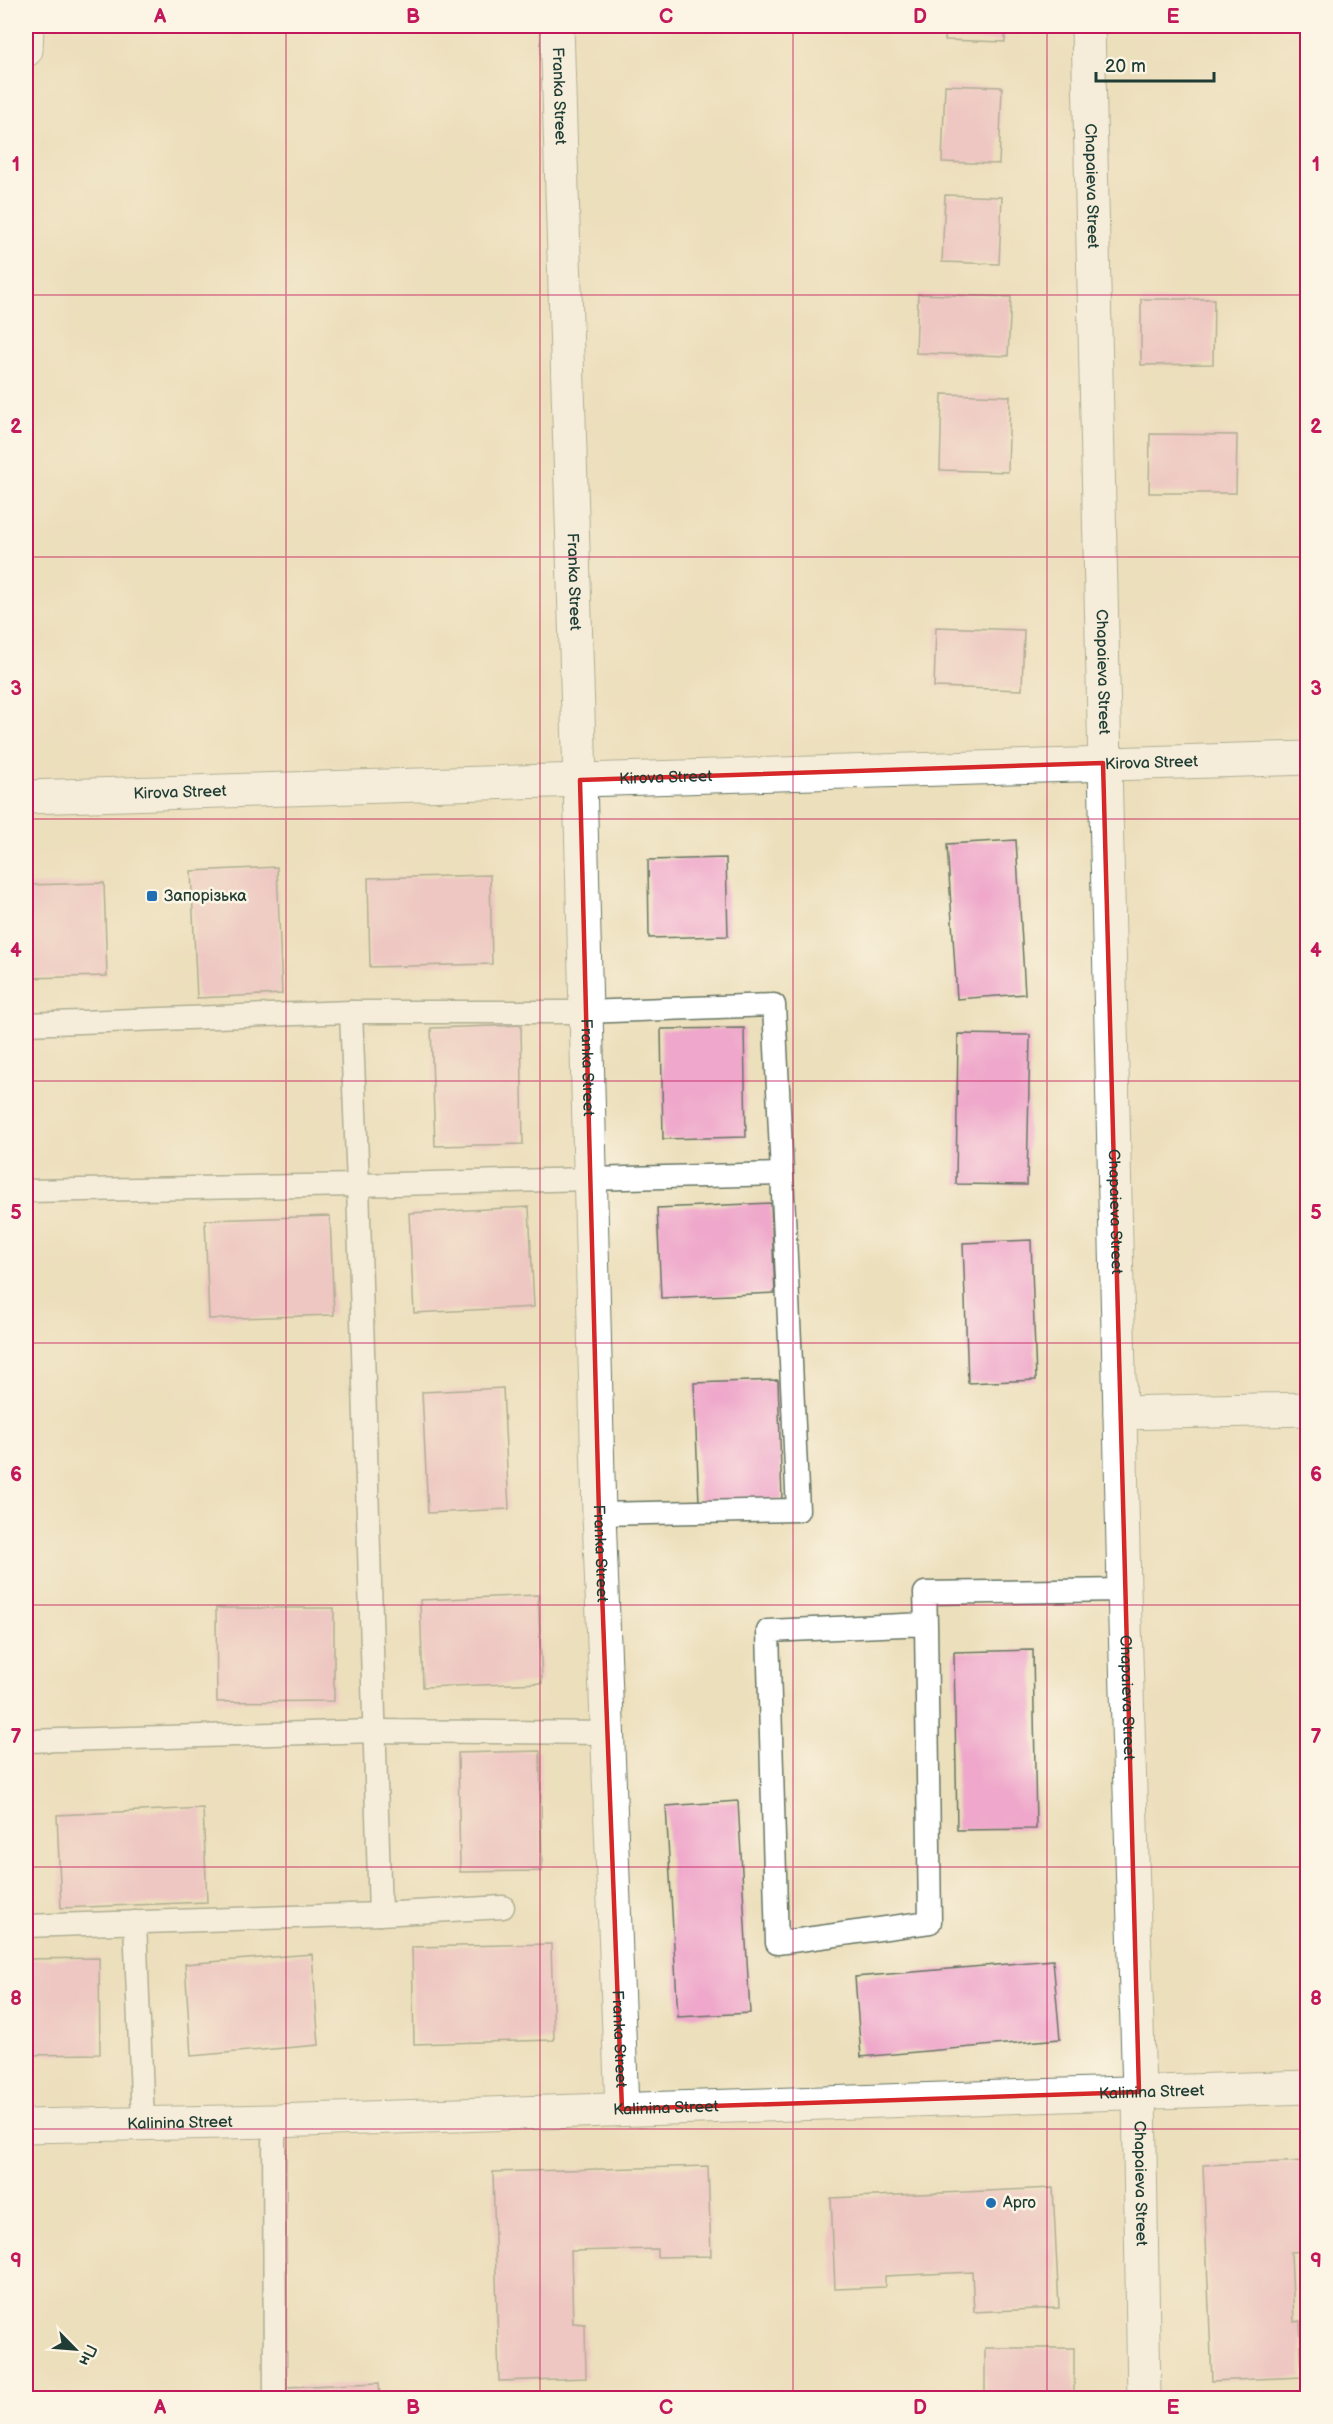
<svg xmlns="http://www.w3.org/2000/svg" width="1333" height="2424" font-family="'Balsamiq Sans',sans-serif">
<rect width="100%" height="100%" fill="#fcf5e5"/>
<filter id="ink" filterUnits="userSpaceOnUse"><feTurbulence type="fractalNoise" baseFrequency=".0167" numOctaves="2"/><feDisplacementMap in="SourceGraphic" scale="12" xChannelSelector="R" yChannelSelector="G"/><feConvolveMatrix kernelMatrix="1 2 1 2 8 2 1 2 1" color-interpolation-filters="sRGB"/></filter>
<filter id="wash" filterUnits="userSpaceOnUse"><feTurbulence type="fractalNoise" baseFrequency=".008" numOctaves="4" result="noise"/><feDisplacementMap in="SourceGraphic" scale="24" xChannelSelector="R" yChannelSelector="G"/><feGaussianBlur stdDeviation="1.35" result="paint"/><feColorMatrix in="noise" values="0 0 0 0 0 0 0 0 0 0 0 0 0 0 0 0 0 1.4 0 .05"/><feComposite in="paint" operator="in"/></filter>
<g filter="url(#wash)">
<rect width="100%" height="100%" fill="#ecdfbc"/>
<g id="blocks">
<!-- building -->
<g fill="#efa8cb">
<polygon points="945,26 1005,26 1005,42 945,40"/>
<polygon points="945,85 1002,87 999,164 942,162"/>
<polygon points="945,195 1002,197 999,264 942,262"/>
<polygon points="918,294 1011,297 1008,356 916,353"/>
<polygon points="1141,299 1214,299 1213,364 1141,365"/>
<polygon points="942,394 1010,396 1008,472 940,470"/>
<polygon points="1150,434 1237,435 1236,493 1149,493"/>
<polygon points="936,627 1024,630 1022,690 934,687"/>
<polygon points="1016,840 1025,994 957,999 947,844"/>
<polygon points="726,858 728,936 649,938 648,860"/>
<polygon points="277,867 282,994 197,998 191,871"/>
<polygon points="490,875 492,964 370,967 368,878"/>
<polygon points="104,883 107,976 26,978 26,885"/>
<polygon points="521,1025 523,1144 435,1146 431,1028"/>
<polygon points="744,1028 746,1137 663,1139 661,1029"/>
<polygon points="958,1034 1030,1035 1027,1185 956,1184"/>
<polygon points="771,1203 775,1293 661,1298 657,1208"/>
<polygon points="529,1207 534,1307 414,1313 409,1213"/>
<polygon points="330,1216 334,1315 209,1319 205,1220"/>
<polygon points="1031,1240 1036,1380 968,1383 963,1243"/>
<polygon points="778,1380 782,1499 699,1503 694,1383"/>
<polygon points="503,1388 509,1509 428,1513 422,1392"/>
<polygon points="538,1595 542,1683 423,1687 420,1600"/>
<polygon points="216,1608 334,1608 334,1701 217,1702"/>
<polygon points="1033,1650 1036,1829 957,1830 954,1652"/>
<polygon points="540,1751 542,1871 460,1872 458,1753"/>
<polygon points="738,1801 750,2013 678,2017 666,1806"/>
<polygon points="203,1808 207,1902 61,1908 57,1815"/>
<polygon points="551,1944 554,2040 414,2044 412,1947"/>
<polygon points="312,1954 319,2045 191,2056 185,1964"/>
<polygon points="99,1958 100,2054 26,2055 26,1959"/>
<polygon points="1053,1960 1060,2039 861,2057 855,1977"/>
<polygon points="1308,2161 1308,2251 1291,2252 1294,2322 1300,2321 1302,2377 1212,2381 1203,2165"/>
<polygon points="708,2166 711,2256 657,2257 657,2249 571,2251 573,2323 585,2324 586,2378 499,2381 493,2172"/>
<polygon points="1053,2188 1059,2308 974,2312 972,2272 885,2276 885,2287 835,2289 831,2198"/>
<rect x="985" y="2348" width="89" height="50"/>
<polygon points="379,2383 380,2398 285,2398 285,2387"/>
</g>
</g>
</g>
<g filter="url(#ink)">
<use href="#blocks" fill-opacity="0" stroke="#677664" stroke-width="1.5"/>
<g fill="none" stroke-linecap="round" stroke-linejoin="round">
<!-- service casing -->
<g stroke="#677664" stroke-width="25">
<g id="service">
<polyline points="26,1024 351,1012 585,1012 774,1005 798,1510 599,1514"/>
<polyline points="26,1191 358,1185 780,1174"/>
<polyline points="926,1624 768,1631 777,1943 930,1922 926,1624 925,1593 1124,1590"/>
<polyline points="26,1741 375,1731 608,1733"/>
<polyline points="380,1914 503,1907"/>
<polyline points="135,1922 143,2122"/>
<polyline points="26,1926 380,1914 358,1185 351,1012"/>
<polyline points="274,2121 275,2398"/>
</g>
</g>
<!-- minor casing -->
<g stroke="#677664" stroke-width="35">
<g id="minor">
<path id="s1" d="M557,26L580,780L599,1514L622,2109"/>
<path id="s2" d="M1088,26L1124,1590L1139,2092L1144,2398"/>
<polyline points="26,50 27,26"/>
<polyline points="1120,1413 1308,1409"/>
</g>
</g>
<!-- tertiary casing -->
<g stroke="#677664" stroke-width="35">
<g id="tertiary">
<path id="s3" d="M26,2126L274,2121L1308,2087"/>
</g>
</g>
<!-- secondary casing -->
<g stroke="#677664" stroke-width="35">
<g id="secondary">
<path id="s4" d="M26,797L1308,758"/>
</g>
</g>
<!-- service -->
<use href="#service" stroke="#fff" stroke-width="22"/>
<!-- minor -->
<use href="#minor" stroke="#fff" stroke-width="33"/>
<!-- tertiary -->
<use href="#tertiary" stroke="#fff" stroke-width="33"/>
<!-- secondary -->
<use href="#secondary" stroke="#fff" stroke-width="33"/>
</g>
</g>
<!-- marked area -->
<path d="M0 0H1333V2424H0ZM1103,763L1139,2092L622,2109L599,1514L580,780Z" fill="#ecdfbc" fill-opacity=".55" fill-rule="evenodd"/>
<path fill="none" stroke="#d62828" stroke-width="4.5" stroke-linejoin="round" d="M1103,763L1139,2092L622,2109L599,1514L580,780Z"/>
<!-- grid -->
<path fill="none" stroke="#c2185b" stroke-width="1.5" stroke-opacity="0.55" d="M286,26V2398M540,26V2398M793,26V2398M1047,26V2398M26,295H1308M26,557H1308M26,819H1308M26,1081H1308M26,1343H1308M26,1605H1308M26,1867H1308M26,2129H1308"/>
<!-- markers -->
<g fill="#1f6fb2" stroke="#fcf5e5" stroke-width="2">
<rect x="146" y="890" width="12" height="12" rx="3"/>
<circle cx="991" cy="2203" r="6"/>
</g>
<g text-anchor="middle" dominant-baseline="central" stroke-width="5" stroke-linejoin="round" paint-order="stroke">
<!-- street labels -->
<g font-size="16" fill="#1f3d34" stroke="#fcf5e5">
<text stroke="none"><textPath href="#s1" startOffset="70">Franka Street</textPath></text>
<text stroke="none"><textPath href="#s2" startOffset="160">Chapaieva Street</textPath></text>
<text stroke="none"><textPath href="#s1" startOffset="556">Franka Street</textPath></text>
<text stroke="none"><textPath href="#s2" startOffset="646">Chapaieva Street</textPath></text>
<text stroke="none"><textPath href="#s4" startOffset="1126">Kirova Street</textPath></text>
<text stroke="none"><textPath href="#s4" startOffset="640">Kirova Street</textPath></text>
<text stroke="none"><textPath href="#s4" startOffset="154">Kirova Street</textPath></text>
<text stroke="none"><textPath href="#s1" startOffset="1042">Franka Street</textPath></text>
<text stroke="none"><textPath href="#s2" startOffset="1186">Chapaieva Street</textPath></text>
<text stroke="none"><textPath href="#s1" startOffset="1528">Franka Street</textPath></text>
<text stroke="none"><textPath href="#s2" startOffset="1672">Chapaieva Street</textPath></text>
<text stroke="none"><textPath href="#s1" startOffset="2014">Franka Street</textPath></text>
<text stroke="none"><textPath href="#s3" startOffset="1126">Kalinina Street</textPath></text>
<text stroke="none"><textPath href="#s3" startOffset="640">Kalinina Street</textPath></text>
<text stroke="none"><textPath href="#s3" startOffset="154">Kalinina Street</textPath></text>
<text stroke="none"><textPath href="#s2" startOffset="2158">Chapaieva Street</textPath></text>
</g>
<!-- poi labels -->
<g font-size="16" fill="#1f3d34" stroke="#fcf5e5" text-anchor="start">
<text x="164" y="896">Запорізька</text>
<text x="1003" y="2203">Арго</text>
</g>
</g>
<!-- margin -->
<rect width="1333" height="2424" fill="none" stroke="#fcf5e5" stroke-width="66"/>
<!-- north arrow -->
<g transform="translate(75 2349) rotate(115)" stroke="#fcf5e5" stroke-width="4.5" paint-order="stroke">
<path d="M0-4.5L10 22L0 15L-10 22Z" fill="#1f3d34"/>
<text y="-9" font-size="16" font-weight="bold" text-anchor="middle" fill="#1f3d34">Пн</text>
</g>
<!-- scale -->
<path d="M1096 72v9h118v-9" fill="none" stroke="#1f3d34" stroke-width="3"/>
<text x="1105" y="72" font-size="18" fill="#1f3d34" stroke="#fcf5e5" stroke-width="4.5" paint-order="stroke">20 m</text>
<rect x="33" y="33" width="1267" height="2358" fill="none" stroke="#c2185b" stroke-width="2"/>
<g font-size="20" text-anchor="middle" font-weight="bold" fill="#c2185b">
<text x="160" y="23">A</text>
<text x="413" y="23">B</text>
<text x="666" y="23">C</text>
<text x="920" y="23">D</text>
<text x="1173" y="23">E</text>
<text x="16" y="171">1</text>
<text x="1316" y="171">1</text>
<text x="16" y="433">2</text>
<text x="1316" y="433">2</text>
<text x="16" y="695">3</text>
<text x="1316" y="695">3</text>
<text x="16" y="957">4</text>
<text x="1316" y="957">4</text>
<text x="16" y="1219">5</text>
<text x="1316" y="1219">5</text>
<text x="16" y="1481">6</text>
<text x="1316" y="1481">6</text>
<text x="16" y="1743">7</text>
<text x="1316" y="1743">7</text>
<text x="16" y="2005">8</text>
<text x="1316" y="2005">8</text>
<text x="16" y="2267">9</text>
<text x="1316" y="2267">9</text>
<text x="160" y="2414">A</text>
<text x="413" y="2414">B</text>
<text x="666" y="2414">C</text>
<text x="920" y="2414">D</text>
<text x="1173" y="2414">E</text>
</g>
</svg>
